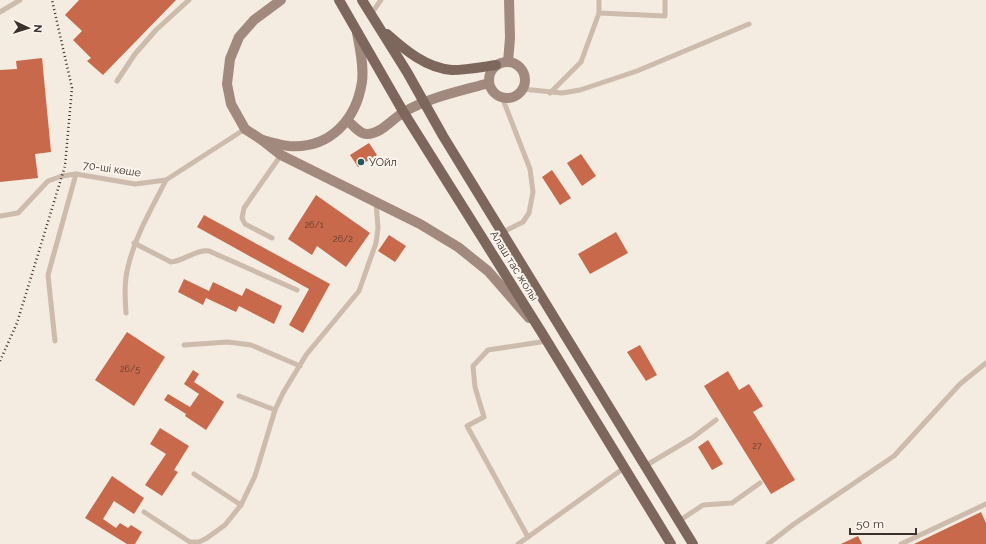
<svg xmlns="http://www.w3.org/2000/svg" width="986" height="544" font-family="Raleway,sans-serif">
<rect width="100%" height="100%" fill="#f4ebe1"/>
<!-- building -->
<g fill="#c8694b">
<polygon points="79,0 176,0 103,75 87,61 91,58 73,40 82,31 65,15"/>
<polygon points="42,58 51,152 35,154 38,178 0,182 0,70 17,69 16,61"/>
<polygon points="369,143 377,155 358,167 350,155"/>
<polygon points="581,154 596,176 582,186 567,163"/>
<polygon points="552,170 571,198 560,205 542,177"/>
<polygon points="316,195 370,233 346,267 317,246 312,255 288,239"/>
<polygon points="204,215 330,284 303,333 289,325 309,289 197,227"/>
<polygon points="616,232 628,253 590,274 578,254"/>
<polygon points="389,235 406,246 395,262 378,251"/>
<polygon points="184,279 209,291 213,282 242,296 246,288 282,306 274,324 239,306 236,312 206,298 203,305 178,292"/>
<polygon points="127,332 165,357 134,406 95,380"/>
<polygon points="640,345 657,375 646,381 627,352"/>
<polygon points="193,370 199,374 194,382 224,402 206,430 185,416 186,414 164,400 168,394 190,407 199,394 184,384"/>
<polygon points="728,371 739,390 749,384 763,406 753,412 795,480 771,494 704,386"/>
<polygon points="160,428 189,446 174,470 178,472 162,496 145,485 166,454 150,444"/>
<polygon points="708,440 723,464 712,470 698,447"/>
<polygon points="112,476 144,498 134,514 114,501 103,519 116,528 120,523 128,528 131,525 142,532 135,544 127,544 85,518"/>
<polygon points="981,512 986,523 986,544 914,544"/>
<polygon points="858,536 862,544 841,544"/>
</g>
<g fill="none" stroke-linecap="round" stroke-linejoin="round">
<!-- lane -->
<g stroke="#cdbbac" stroke-width="5">
<polyline points="0,12 20,0"/>
<polyline points="599,13 665,16 665,0"/>
<polyline points="371,14 381,0"/>
<polyline points="117,81 135,54 156,30 189,0"/>
<polyline points="522,89 562,93 580,90 637,71 749,24"/>
<polyline points="550,93 581,62 599,13 599,0"/>
<polyline points="502,97 530,169 533,192 529,213 523,222 503,232"/>
<polyline points="0,216 18,213 48,181 62,176 76,174 135,184 166,180 245,129"/>
<polyline points="272,238 245,224 242,218 244,208 281,155"/>
<path d="M134,243L171,262C184,261 196,249 209,251L297,290"/>
<path d="M126,313C125,298 124,282 128,267C135,236 152,208 166,180"/>
<polyline points="55,341 48,275 76,174"/>
<polyline points="547,341 488,350 473,366 475,387 484,417 467,426 528,537 624,468"/>
<polyline points="184,345 228,342 251,345 300,366"/>
<polyline points="239,396 275,410"/>
<polyline points="645,466 692,438 716,420"/>
<polyline points="194,474 241,505"/>
<polyline points="144,512 190,542 199,542 207,538 225,525 241,505 255,476 275,410 283,393 306,355 359,291 376,243 378,228 376,202"/>
<polyline points="679,521 703,505 732,503 760,483"/>
<polyline points="518,544 528,537"/>
<polyline points="768,544 794,524 894,456 960,384 986,363"/>
<polyline points="901,544 986,504"/>
</g>
<!-- secondary -->
<g stroke="#a18a7d" stroke-width="10">
<polyline points="281,0 254,20 239,37 230,59 227,84 231,104 245,129 262,140 281,155 420,224 458,247 488,271 529,318"/>
<polyline points="508,62 510,38 509,0"/>
<circle cx="507" cy="80" r="18"/>
<path d="M347,120C353,125 359,134 367,134C381,134 392,119 404,112C430,97 461,91 489,83"/>
<path d="M262,140C271,142 280,145 289,146C330,149 356,120 362,82C364,66 360,49 357,33"/>
</g>
<!-- primary -->
<g stroke="#7d675c" stroke-width="10">
<polyline points="339,0 404,113 542,333 671,544"/>
<polyline points="362,0 407,72 443,136 693,544"/>
<path d="M387,34C405,50 426,68 452,70C466,70 482,67 496,65"/>
</g>
<!-- rail -->
<polyline stroke="#3b302b" stroke-width="2.5" stroke-dasharray="1 3" stroke-linecap="butt" points="0,361 17,323 65,166 72,88 52,0"/>
</g>
<!-- markers -->
<circle fill="#1f5a5e" stroke="#fbf5ee" stroke-width="1.5" cx="361" cy="162" r="4"/>
<g text-anchor="middle" dominant-baseline="central" stroke-width="4" stroke-linejoin="round" paint-order="stroke">
<!-- number labels -->
<g font-size="9" fill="#5e3e33">
<text x="314" y="225">26/1</text>
<text x="343" y="239">26/2</text>
<text x="130" y="369">26/5</text>
<text x="757" y="446">27</text>
</g>
<!-- poi labels -->
<g font-size="11" fill="#3b302b" stroke="#fbf5ee" text-anchor="start">
<text x="369" y="162">УОйл</text>
</g>
<!-- street labels -->
<g font-size="11" fill="#3b302b" stroke="#fbf5ee">
<text transform="translate(112 169) rotate(8)">70-ші көше</text>
<text transform="translate(514 266) rotate(58)">Алаш тас жолы</text>
</g>
</g>
<!-- north arrow -->
<g transform="translate(28 28) rotate(94)" stroke="#fbf5ee" stroke-width="3" paint-order="stroke">
<path d="M0-3L7 15L0 10L-7 15Z" fill="#3b302b"/>
<text y="-6" font-size="11" font-weight="bold" text-anchor="middle" fill="#3b302b">N</text>
</g>
<!-- scale -->
<path d="M850 528v6h66v-6" fill="none" stroke="#3b302b" stroke-width="2"/>
<text x="856" y="528" font-size="12" fill="#3b302b" stroke="#fbf5ee" stroke-width="3" paint-order="stroke">50 m</text>
</svg>
